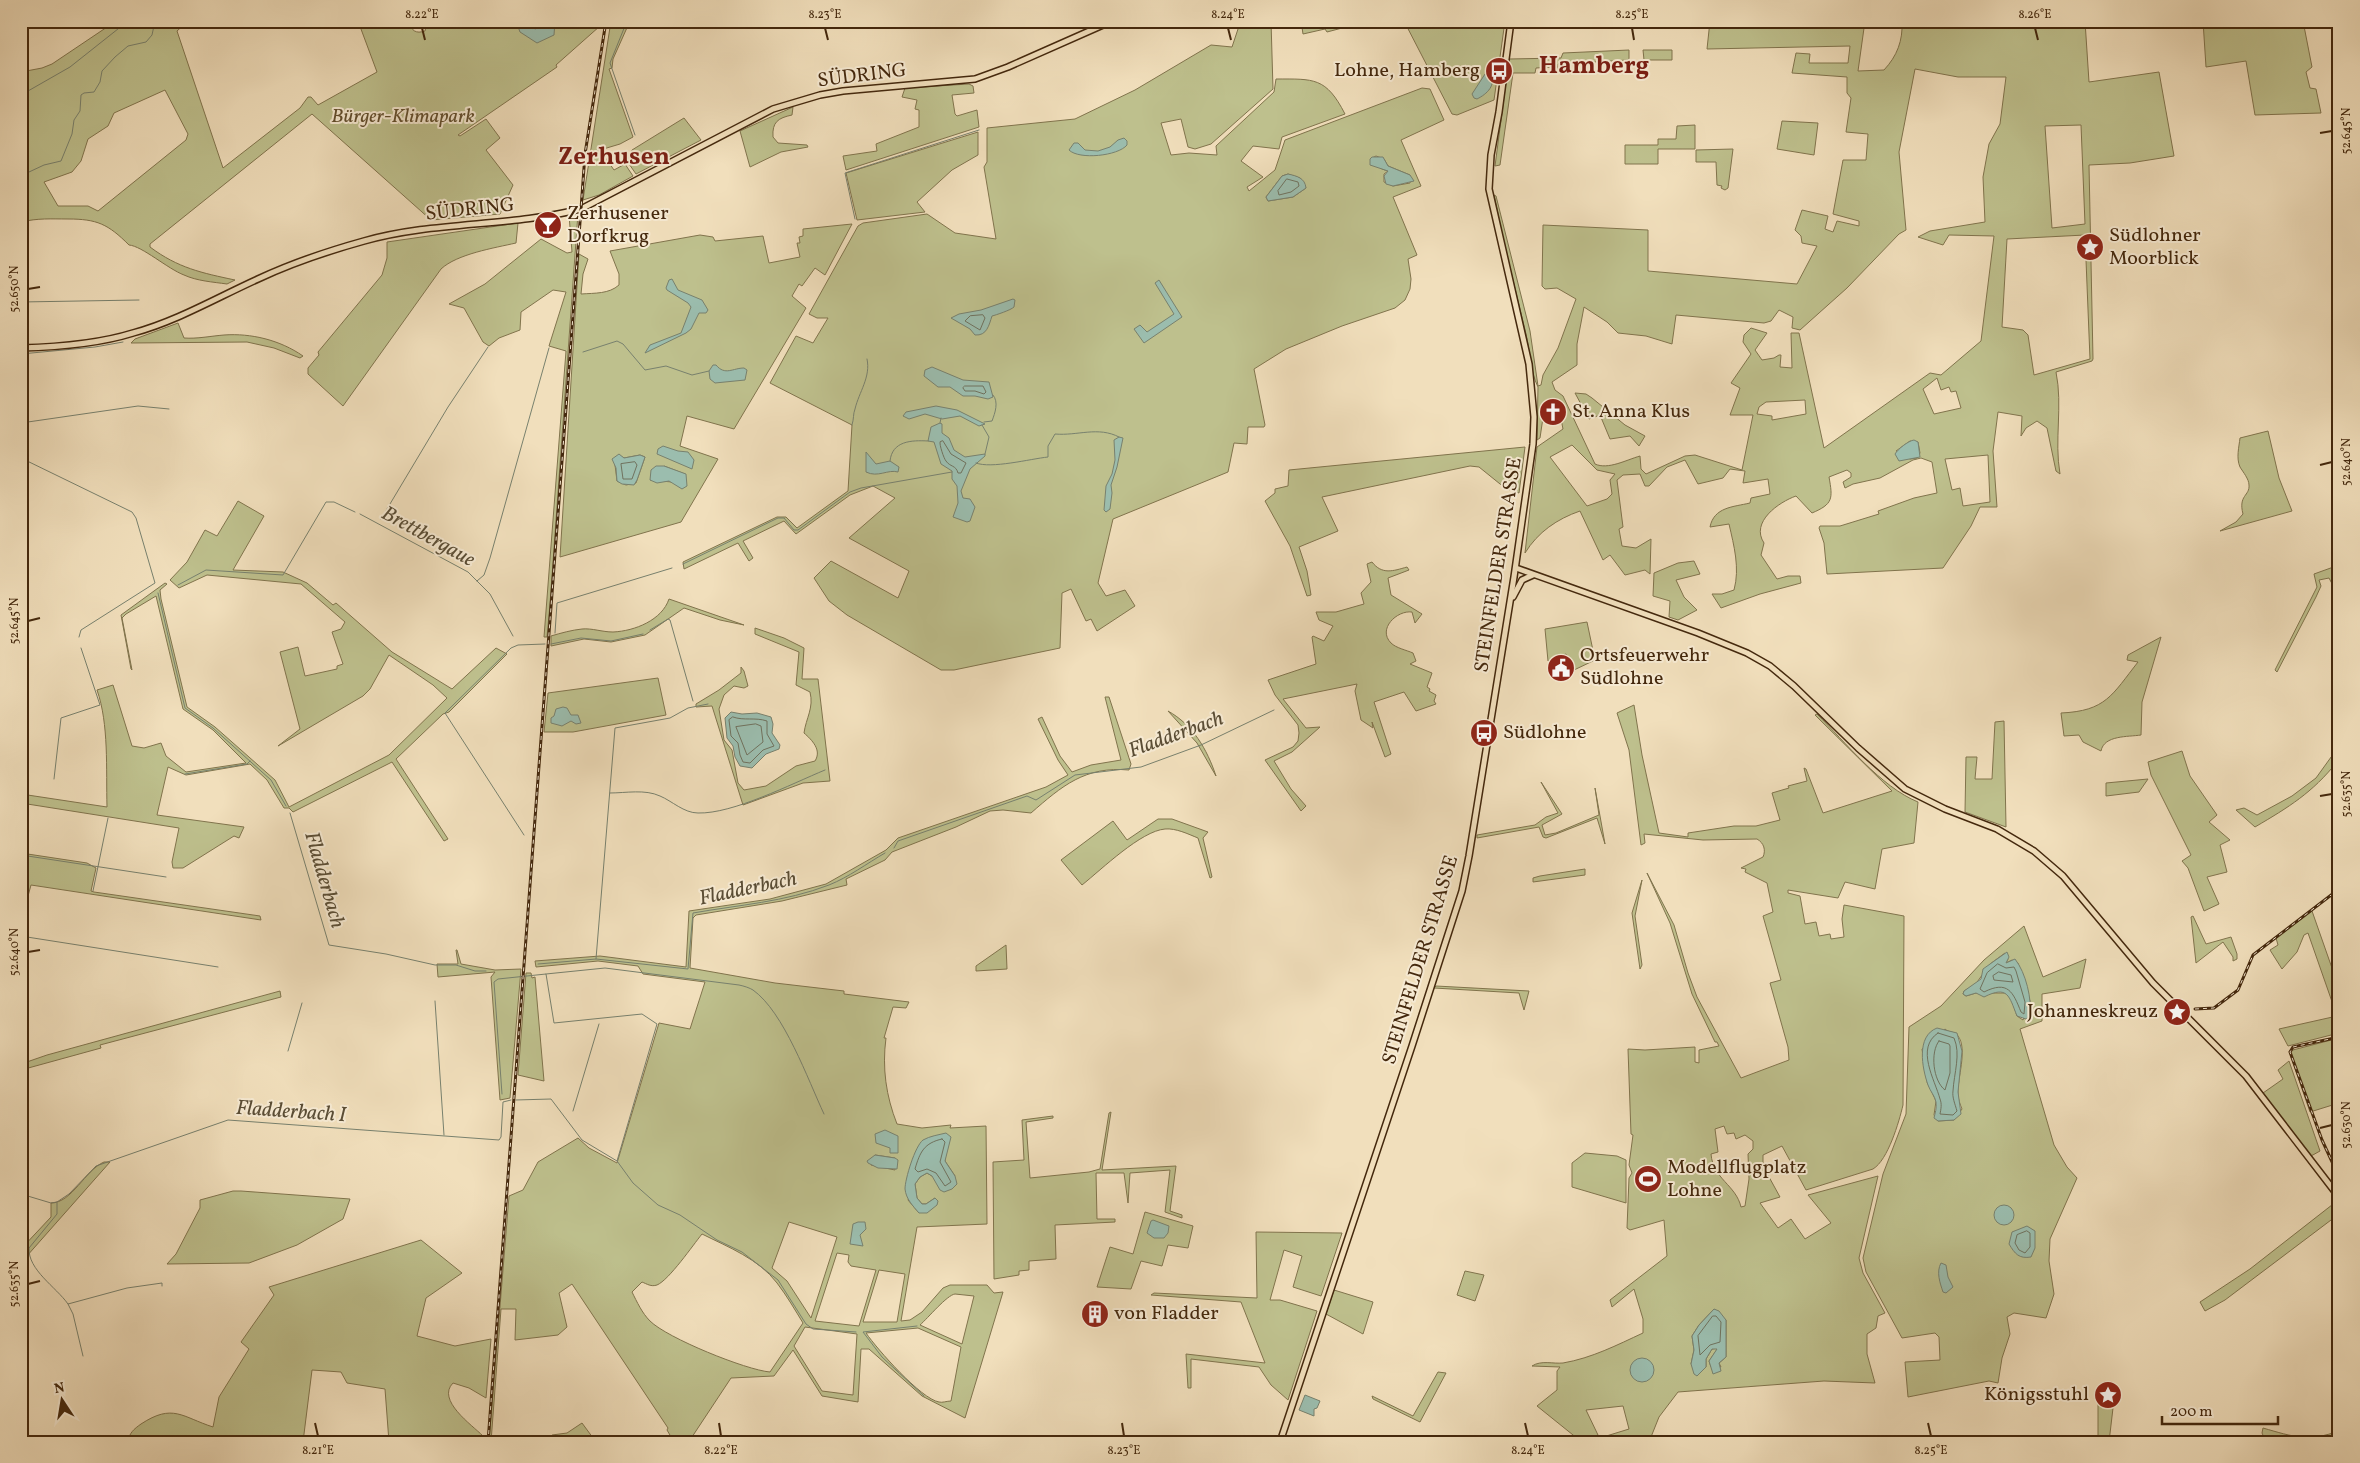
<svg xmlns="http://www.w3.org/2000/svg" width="2360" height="1463" font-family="Vollkorn,serif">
<rect width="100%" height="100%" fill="#f1dfbc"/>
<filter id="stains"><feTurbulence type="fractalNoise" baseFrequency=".004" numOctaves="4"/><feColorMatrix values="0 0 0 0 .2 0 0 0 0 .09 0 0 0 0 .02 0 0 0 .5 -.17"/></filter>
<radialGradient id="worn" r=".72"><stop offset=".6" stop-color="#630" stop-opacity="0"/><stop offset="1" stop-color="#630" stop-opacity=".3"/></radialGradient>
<!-- green -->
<g fill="#bec08d" stroke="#81744d" fill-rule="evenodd">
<path d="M116,21H188L177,31L223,168L300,108L308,97H311L318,105L377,72L358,21H409C411,31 416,34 425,31L427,22L425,21C435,21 444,25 454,21H600V26L556,65L557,67L458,135L460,136L486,119L500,138L486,150L513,185L500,214L431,220L312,114L150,244V247C178,268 202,273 235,280L227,284C213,282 197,281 184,275C168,269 142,246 129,245C108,224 97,219 68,219C51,219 38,218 21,222V72L42,68L52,64ZM165,90L188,134L186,140L98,211L88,206H58L44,182L72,172L81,161L88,139L108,126L114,113Z"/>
<polygon points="611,21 630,21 613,59 612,68 609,69 633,137 620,144 600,150 614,170 625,164 633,176 599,195 583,200"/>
<path d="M1260,21H1271L1273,89L1211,144L1195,149L1188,147L1181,119L1161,123L1171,155L1189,153L1217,155L1216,146L1274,92L1276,79C1314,79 1326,77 1345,114L1282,137L1279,149L1253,146L1241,161L1263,177L1247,187L1249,191L1275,170L1285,140L1422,88L1430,89L1444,120L1401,140L1421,186L1393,197L1417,255L1408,259L1411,279L1410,289L1405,300L1395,308L1342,326L1286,349L1254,369L1265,425L1264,427H1248L1247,444L1234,443L1228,472L1113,519L1098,583L1106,596L1125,590L1135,606L1097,631L1091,619L1086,621L1071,589L1062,593L1060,648L954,670H941L847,615L829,601L814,578L831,561L898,598L909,571L849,538L895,498L873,486L850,495L796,534L784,521L743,541L753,558L749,561L738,543L684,569L683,562L777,517H786L797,528L848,491L852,425L770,383L796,336L813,343L828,318H817L809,314L858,226L863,223L927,214L955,233L996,239L984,167L987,162V128L1075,119L1135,90L1211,45L1232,47L1239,26L1259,27ZM1376,156L1384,159L1388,166L1410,175V183L1393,186L1384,182V174L1388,171L1382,169L1370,159ZM1288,174L1300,178L1306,188L1293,197L1268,201L1266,197L1282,176Z"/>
<polygon points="1301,21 1360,21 1361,23 1327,32 1325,29 1303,34"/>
<polygon points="1404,21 1505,21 1494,100 1457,115 1452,114"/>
<path d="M1710,21H1865L1858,71L1884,70C1897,56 1903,41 1902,21H2085L2089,82L2159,72L2174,156L2130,163L2089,165L2093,359L2092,361L2056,372C2063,406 2054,440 2060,474L2056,471L2047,428L2037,421L2026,428L2021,436L2022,416L1998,412L1993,451L1997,507H1980L1971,526L1943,568L1827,574L1824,543L1819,528L1820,526H1840L1879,514L1878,511L1914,498L1937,493L1932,462L1921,458L1913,460L1880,478L1853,484L1845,488L1843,482L1851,477V473L1847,470L1829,477C1833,499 1833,504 1812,513L1796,496C1779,502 1750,522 1764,543L1761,555L1777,579L1788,576H1800L1801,583L1760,594L1721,608L1712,594H1722L1734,590C1740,568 1734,546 1729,524L1710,527C1714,507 1733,507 1750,503L1751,498L1770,494L1768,479L1743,483L1745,471L1730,469L1723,478L1698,484L1685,460L1667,467L1649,486H1645L1640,474L1623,475L1617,480L1623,527L1619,529L1622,546L1636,548L1651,539L1650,574L1645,570L1625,575L1610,555L1603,560L1580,511C1557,519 1538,532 1525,553L1537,447L1563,429L1558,404H1545L1540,438L1537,440L1538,387C1530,371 1530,351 1526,334C1515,288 1503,242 1494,195L1496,196L1530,331L1538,386L1541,385L1543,375L1558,348L1576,299L1557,288L1545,289L1542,286L1543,225L1648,230V271L1797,284L1817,246L1802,243L1801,236L1795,230L1802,210L1828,216L1825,229L1833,232L1837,221L1859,226V221L1833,214L1843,160H1866L1868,134L1846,132L1851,98L1847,93V77L1792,73L1796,53L1810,54L1809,63H1848L1850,46L1707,49ZM1915,69L1958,77H2006L2000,124L1989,144L1983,177L1985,222L1930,231L1918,237L1943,245L1949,235L1994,236L1981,341L1941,375L1930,373L1824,448L1799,333H1791L1792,368L1780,367L1781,355H1779L1774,358L1762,360L1755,350L1767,333L1751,328L1744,335L1743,342L1751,354L1731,383L1740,388L1730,415H1753L1742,470L1695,455L1685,456L1646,474L1641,469L1640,456C1626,460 1608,470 1595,464L1563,396L1555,390L1552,382L1577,365V344L1584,307L1607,322L1618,333L1646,336L1672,344L1676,315L1764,323L1771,321L1779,310L1793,317L1792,328L1800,330L1847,288L1899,234L1906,230L1899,152ZM2081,125L2085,224L2052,228L2045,126ZM2085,235L2090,359L2034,375L2028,335L2023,330L2002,327L2007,239ZM1937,378L1941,390L1949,387L1951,392L1956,391L1961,408L1934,414L1923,389ZM1805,400L1806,414L1772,420V416L1757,414L1759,407L1766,402ZM1910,441L1918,442L1920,453L1917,458L1910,459L1896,451ZM1572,445L1597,470L1615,474L1610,480L1612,494L1607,499L1587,506L1550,457ZM1988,455L1990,502L1963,506L1960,488L1952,490L1945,459Z"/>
<polygon points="2203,21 2303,21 2312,67 2306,72 2310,88 2316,89 2321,113 2255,115 2246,61 2206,67"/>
<polygon points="1629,50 1629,60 1558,64 1557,70 1552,70 1552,67 1536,68 1535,73 1513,73 1500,165 1495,166 1509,59 1561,58 1563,53"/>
<polygon points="1643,50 1672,50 1672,60 1644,60"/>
<polygon points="969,84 973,86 974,93 952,95 955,114 957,116 977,110 979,127 846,170 843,156 877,151 876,144 919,127 919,110 915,109 917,100 902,97 905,88"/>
<path d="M793,107L792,115C778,118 772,122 773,137L778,143L807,145L808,147L781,152L750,167L740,131Z"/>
<polygon points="684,118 701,140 636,174 627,161 632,150"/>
<polygon points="1782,121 1818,123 1814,155 1777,149"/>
<polygon points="1695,125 1695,149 1658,149 1658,164 1625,164 1625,145 1658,145 1658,139 1676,139 1677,126"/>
<polygon points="978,132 978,155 952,170 917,202 925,212 857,220 846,173"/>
<polygon points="1733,149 1728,188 1725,190 1721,188 1722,186 1717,185 1716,162 1696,162 1696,150"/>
<polygon points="578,213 550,604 547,637 544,637 566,351 549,346 566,292 553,290 521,312 520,330 499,338 489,346 483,342 464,308 449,304 485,284 541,239 567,253 572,252 569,215"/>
<path d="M518,223L516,243C494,248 457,254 441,269L343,406L308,374V368L319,355L318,352L382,275L387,258V242Z"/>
<path d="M852,224L825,275L815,268L802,286L799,284L792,296L806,308L734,429L687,416L680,446L718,459L681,522L560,557L579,254L588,259L583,274L581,294C595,293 609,294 619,285V274L610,251L700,235L713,237L715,241L763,236L769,263L800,257L797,243H800L799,237L803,236V229ZM619,455L624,458L640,455L645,457L636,483L626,485L617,481L615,465ZM664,466L685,474L672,482L650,480Z"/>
<path d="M178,323L184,338C197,339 211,336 224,335C251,333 280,340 303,356L300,358L274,348L247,342L131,343L135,339Z"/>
<polygon points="1575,393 1586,394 1592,398 1625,425 1645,436 1639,446 1630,436 1610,439 1600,415 1589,419"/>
<path d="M2268,431L2279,478L2292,511L2220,531L2236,522L2243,514C2238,495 2250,496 2249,485C2249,479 2243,472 2240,467C2236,458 2239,447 2240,438Z"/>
<polygon points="1525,447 1519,493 1505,488 1479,467 1470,466 1322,497 1338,531 1299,547 1307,571 1311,595 1307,596 1290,546 1265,501 1275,493 1275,489 1288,486 1289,470"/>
<path d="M238,501L264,516L233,570L283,572L307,583L333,605L336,603L392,652L452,689L496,648L507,654L449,712L443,714L396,759L448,839L444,841L392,762L293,812L289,808H284L267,780L250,764L186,775L168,767L157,815L244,827L239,838L234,836L183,868H173L172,862L179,828L21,803V794L107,807C106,769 109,724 97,690L113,685L132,746L144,748L161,743L166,756L186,772L246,763L213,730L183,709L156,596L126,614L122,618L132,670L131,669L121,615L165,583L167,584L160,590L161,599L187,707L215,727L275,780L289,807L389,755L447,698L433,685L389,655L370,689L363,696L278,746L300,729L280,652L298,647L305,676L337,669V666L343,664L332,632L341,629L345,622L301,584L207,575L179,588L170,580L187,562L205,530L217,536Z"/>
<polygon points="1694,561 1700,574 1676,580 1684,597 1697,610 1678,620 1669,617 1670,601 1653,596 1654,573 1678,563"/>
<path d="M1372,562C1382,575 1393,571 1407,567L1409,570L1388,578L1391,595L1422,614L1415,623L1412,612C1397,610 1377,629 1391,643C1396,648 1406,650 1413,653L1416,661L1410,664L1432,673L1427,687L1430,689L1429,691L1436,695L1434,701L1436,704L1416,711L1404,692L1374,702L1391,754L1385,757L1372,722L1373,728L1361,720L1355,691L1357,684L1283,699L1306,728L1320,727L1292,752L1274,761L1291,789L1306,806L1301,811L1265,760L1293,747L1298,741L1299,733L1298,725L1275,695L1268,680L1316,664L1312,637L1313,636L1324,641L1333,626L1319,620L1316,612H1336L1364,604L1361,593L1371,582L1367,564Z"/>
<polygon points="2339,565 2339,597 2329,578 2319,580 2321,586 2316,597 2277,672 2275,670 2317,587 2314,574"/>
<path d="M669,599L744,625L720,620L684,608L645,635L611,642L584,639L551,646V636C561,633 572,630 582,629C592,628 602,632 613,632C635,631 662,620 669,599Z"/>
<polygon points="1587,622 1595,660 1574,670 1566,654 1548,661 1545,629"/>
<path d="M755,628L784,638L804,648L802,679H818L830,781L803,783L743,805L712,706L696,707V704L719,690L741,673V667L744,671L748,686L744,688L734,686L724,695L719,709L724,740L732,750L738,783L744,790L766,786L796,766L815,761C822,750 812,740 804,733C806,718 814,708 810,692L796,685L799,652L755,634Z"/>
<path d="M2161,637L2142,702L2141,735C2128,737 2104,735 2101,751L2083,742L2079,735L2064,736L2061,713C2106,711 2112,695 2138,662L2127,660L2128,655Z"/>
<polygon points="658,678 666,715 573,732 544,732 548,693"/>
<path d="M1105,697H1109L1131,764L1129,770C1085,766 1062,786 1031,813L1003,810L990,811L956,827L892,852L885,860L846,879L847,885L782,901L696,915L693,918L690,968L775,983L844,991V994L909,1002L906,1008L893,1007L884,1038H886C882,1068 886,1096 897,1124L922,1128L951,1125L950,1128L986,1126L987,1224L917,1227L901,1321L910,1320L922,1312L943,1288L950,1285H987L994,1293L1003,1292L965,1418L922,1396L869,1349H861L858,1402L822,1396L793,1350L774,1376L731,1378L690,1440L688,1442H674L667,1430L668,1428L572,1284L559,1293L567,1327L558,1335L515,1340L516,1309H501L491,1442H489L509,1196L523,1190L538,1162L578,1138L589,1148L617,1163L659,1023L690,1029L705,982L643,974L638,966L598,961L536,967L535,961L600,956L686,967L689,911L770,899L826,884L886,850L898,838L1046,787L1068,775L1058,760L1038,719L1042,717L1060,756L1072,772L1091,765L1121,760ZM932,1136L946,1152L945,1161L955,1176H932L927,1173L920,1177L915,1184L917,1198L922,1204H926L935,1198L919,1213L908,1200ZM875,1155L895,1158V1170L871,1165ZM789,1222L837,1237L811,1318L787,1281L772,1268ZM702,1234C728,1247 759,1259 777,1283C787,1296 795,1310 803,1323L770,1372C746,1370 667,1338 650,1321C642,1313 637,1302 632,1292L642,1282C647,1284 651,1287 657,1285C669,1280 693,1245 702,1234ZM837,1253L849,1255L848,1262L851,1266L876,1270L859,1326L815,1321ZM879,1270L905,1274L897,1322H863ZM955,1294L974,1296L962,1344L920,1325C928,1318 947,1295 955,1294ZM805,1327L857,1334L853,1395L822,1391L794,1346ZM918,1328L961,1347L951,1401C947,1401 942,1403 939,1402C921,1399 877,1349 866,1333Z"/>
<path d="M1634,705L1642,755L1659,833L1688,837V833L1734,826H1756L1780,820L1772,793L1789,788L1788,786L1807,781L1804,768L1806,769L1823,813L1892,791L1815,715L1817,714C1845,742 1881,787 1918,802L1914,843L1882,849L1875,889L1845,882L1838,898L1788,890V893L1800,896L1805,924L1816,922L1819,936L1830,934L1831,939L1844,937L1842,919L1844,905L1904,916L1903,1105C1899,1122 1888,1160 1873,1169L1806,1190L1782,1146L1763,1155V1166L1780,1197L1760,1203L1778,1228L1791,1219L1805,1239L1831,1223L1808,1195L1878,1176L1859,1258L1863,1273L1885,1313L1878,1316L1876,1328L1867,1334V1354L1875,1383L1824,1381L1678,1392L1659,1417L1649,1442H1587L1629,1429L1623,1406L1586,1410L1598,1435L1585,1439H1578L1537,1406L1557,1390V1371L1560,1367L1532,1366C1541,1360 1553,1364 1563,1363C1592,1358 1617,1345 1643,1333V1319L1634,1289L1612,1307L1610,1300L1667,1256L1664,1220L1630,1230L1627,1228L1629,1178L1632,1173L1629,1165L1633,1135L1631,1134L1628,1049L1645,1050L1695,1047V1062L1699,1063V1050L1719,1046L1717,1042H1715L1692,994L1670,923L1647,873L1674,925L1688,973L1697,997L1741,1078L1789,1060L1788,1047L1770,983L1781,980L1763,916L1773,912L1767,883L1745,872L1746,869L1741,868L1763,857C1766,850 1764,843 1757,839L1703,840L1644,834L1645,843L1641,845L1629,750L1617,713ZM1724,1126L1727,1134L1734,1133L1736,1139L1745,1135L1753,1141V1149L1748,1154L1749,1179L1745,1206L1741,1207C1736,1185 1713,1179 1711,1154L1718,1152L1715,1129ZM1714,1309L1726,1320V1357L1719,1363L1721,1367H1711L1709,1361L1718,1348L1712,1349L1706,1359V1367L1691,1364L1694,1350L1692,1336L1699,1325Z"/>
<path d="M1168,711C1193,725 1207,749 1216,776L1197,743Z"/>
<polygon points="2004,721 2006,827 1965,812 1966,757 1977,757 1975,779 1992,779 1995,722"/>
<polygon points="2182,751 2190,776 2217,815 2209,822 2230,840 2220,845 2227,872 2207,877 2219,904 2204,911 2188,868 2182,861 2191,855 2151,775 2148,762"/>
<path d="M2334,753L2337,762C2312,793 2289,807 2255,827L2236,810L2244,808L2257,815L2292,796L2316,778Z"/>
<polygon points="2148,779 2139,792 2106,796 2106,783"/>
<polygon points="1541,782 1562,814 1542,825 1545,835 1556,833 1599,815 1595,788 1605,844 1597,818 1546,838 1543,837 1539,827 1477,838 1477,835 1535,825 1546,817 1558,813"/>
<path d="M1158,819H1172L1208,832L1203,838L1212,877L1210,878L1198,838C1188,834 1176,828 1165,829C1141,831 1102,869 1082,885L1061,860L1113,821L1127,840Z"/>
<polygon points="21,853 87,863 96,868 91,891 94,892 260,916 261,920 31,885 21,922"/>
<polygon points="1585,869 1585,875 1533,882 1533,878 1540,876"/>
<polygon points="1642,880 1635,916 1642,965 1640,969 1632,913"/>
<polygon points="2312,911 2339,988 2339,1033 2288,1046 2279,1029 2337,1016 2308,933 2304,935 2297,952 2282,969 2270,950 2278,945 2276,938"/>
<polygon points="2193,916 2206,944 2231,937 2237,954 2237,959 2233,961 2233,957 2223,942 2196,963 2191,917"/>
<path d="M2024,926L2043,977L2086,959L2080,988L2042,994V1021L2020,1029L2054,1145L2067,1167L2077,1178L2050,1239L2049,1261L2054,1294L2046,1318L2014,1313L2007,1317L2010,1334L2002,1358L1998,1383L1989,1381L1908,1397L1905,1362L1940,1360L1939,1337L1935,1333L1902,1338L1866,1272L1863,1258L1883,1174L1906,1114L1909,1027L1941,1006L1984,960ZM2005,953L2008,959L2006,963L2012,960L2018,963L2030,1001L2023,1020L2017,1016L2011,998L2005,993H1976L1966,996L1963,994L1964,991L1975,985L1990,964ZM1945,1029C1949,1033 1955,1031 1958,1036C1968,1049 1957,1079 1958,1094C1958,1099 1960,1104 1962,1109L1954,1120L1938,1121L1934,1115L1936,1101L1927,1082L1922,1049Z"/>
<polygon points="1006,945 1007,969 976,971 976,966"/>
<polygon points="456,950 457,950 461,964 495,970 521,969 510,1098 500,1100 491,977 495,972 438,977 437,964 458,964"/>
<polygon points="526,973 531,973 532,978 535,977 544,1081 518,1075"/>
<polygon points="1436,986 1529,991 1524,1010 1519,993 1434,988"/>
<polygon points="280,991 281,997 100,1045 101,1048 21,1070 21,1064 47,1055"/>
<polygon points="2339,1038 2339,1103 2310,1112 2289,1051"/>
<polygon points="2289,1061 2320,1151 2311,1156 2263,1093 2283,1079 2278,1070"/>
<polygon points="1111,1112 1102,1170 1176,1166 1170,1211 1182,1215 1182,1218 1165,1212 1170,1170 1130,1173 1128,1203 1124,1173 1096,1173 1097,1219 1115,1219 1115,1222 1055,1225 1056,1259 1029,1261 1029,1270 1019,1271 1019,1275 994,1279 993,1162 1024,1160 1022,1120 1053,1116 1053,1118 1026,1122 1030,1178 1089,1172 1100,1169 1109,1113"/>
<polygon points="1585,1153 1617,1156 1626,1160 1626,1203 1572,1187 1572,1163"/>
<path d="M104,1162H110L26,1257L21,1249L51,1217V1203C72,1203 85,1170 104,1162Z"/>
<polygon points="233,1191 241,1191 350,1199 343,1219 297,1245 249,1263 167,1264 176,1254 200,1208 200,1200"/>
<polygon points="2337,1201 2339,1214 2225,1300 2205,1311 2200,1302 2250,1269"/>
<polygon points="1145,1212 1193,1226 1188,1248 1168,1245 1162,1266 1141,1261 1131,1289 1097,1287 1110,1247 1133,1254"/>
<polygon points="1256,1232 1342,1233 1321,1296 1293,1287 1302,1256 1284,1250 1270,1300 1280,1300 1317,1311 1288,1400 1271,1385 1259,1367 1191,1359 1191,1388 1188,1388 1186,1354 1265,1363 1241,1302 1151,1295 1154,1293 1257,1298"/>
<path d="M421,1240L462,1273L426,1298L417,1336L455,1346L491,1339L486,1398L469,1388L453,1383C436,1400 472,1425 483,1436V1442H389L385,1389L347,1383L341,1372L312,1370L303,1442H128C129,1433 134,1429 141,1424C173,1403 182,1417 213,1427L219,1397L249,1349L241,1342L274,1295L269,1287Z"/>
<polygon points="1465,1271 1484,1275 1475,1301 1457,1295"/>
<polygon points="1334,1290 1373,1302 1363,1334 1326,1314"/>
<polygon points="1438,1372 1446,1373 1420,1422 1373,1399 1372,1396 1413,1416"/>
<polygon points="2118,1398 2113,1408 2109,1442 2098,1442 2098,1402 2100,1399"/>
<polygon points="582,1423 596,1442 550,1442 552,1435 567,1433"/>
<path d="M2263,1428C2294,1437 2308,1442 2339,1431V1440L2266,1442L2262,1433Z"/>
</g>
<!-- water -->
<g fill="#9bbdae" stroke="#78816e">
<polygon points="516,21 529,21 529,24 535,29 542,26 543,21 555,21 554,35 537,43 520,32"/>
<path d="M1490,73C1497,85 1487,94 1477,99L1474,98L1472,94L1485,74Z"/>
<path d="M1124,138L1127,141V145C1118,156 1079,160 1069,150L1074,143H1078L1085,150L1098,151L1110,147L1118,140Z"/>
<polygon points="1372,157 1383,157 1388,166 1410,175 1414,181 1393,186 1386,184 1384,176 1388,171 1370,165 1370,159"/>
<path d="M1288,174C1297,176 1305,178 1306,188L1293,197L1268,201L1266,197L1282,176Z"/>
<polygon points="672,279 678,290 702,300 708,310 706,313 699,313 691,329 686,333 645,353 650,345 681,333 691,307 688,303 667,290 666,288 669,280"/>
<polygon points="1159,280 1182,317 1144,343 1134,329 1140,325 1147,332 1174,314 1155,283"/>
<path d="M1013,299L1015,300L1014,307C1011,310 996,315 992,316C989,325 987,336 975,335L970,329L951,318L959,314L981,310Z"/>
<path d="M713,365H716C725,376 733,368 744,368L747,370L745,380L715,383L710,379L709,371Z"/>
<polygon points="932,367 963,380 989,382 993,397 988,399 975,396 963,396 950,387 938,387 924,376 925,370"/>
<polygon points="936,406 957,410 985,424 979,426 960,416 942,419 925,414 909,419 903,416 906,412"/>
<polygon points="940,423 942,424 942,433 949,438 954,450 965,457 985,454 985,456 970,469 961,491 963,498 970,499 975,507 970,521 967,522 953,517 958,503 957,486 952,479 952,471 941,464 934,442 928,441 931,427"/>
<polygon points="1119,437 1123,438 1117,467 1111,485 1112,493 1110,509 1106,512 1104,510 1106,486 1112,474 1115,460 1114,440"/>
<path d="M1914,440L1918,442L1920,457L1899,461L1895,454C1898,449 1908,441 1914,440Z"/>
<polygon points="663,446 678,451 688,452 694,460 692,469 657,454 658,449"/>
<path d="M866,452L876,464L890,461L899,467L898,472C888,469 878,478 866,472Z"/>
<polygon points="619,454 624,458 640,455 645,457 637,480 634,485 622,484 617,481 616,468 612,459"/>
<polygon points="656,466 664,466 686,474 687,486 682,489 669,481 657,483 650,480 651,470"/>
<polygon points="563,707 567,708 571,715 578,715 581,723 576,724 571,721 562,726 551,723 551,718 554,716 556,709"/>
<polygon points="731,712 742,714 757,713 771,717 773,724 772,733 780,745 779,749 766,754 752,768 740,766 735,757 733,746 727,738 725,718"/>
<path d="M2007,952L2009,957L2006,963L2015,959C2026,973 2032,999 2030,1016L2026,1019L2017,1016C2009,996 2008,985 1984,997L1976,993L1966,996L1963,994L1964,991L1981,979L1983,969Z"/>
<path d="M1937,1028L1957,1033L1962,1051L1958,1092L1961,1114L1954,1120L1938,1121L1934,1118C1935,1113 1937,1108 1936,1102C1935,1096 1930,1091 1928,1085C1922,1068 1916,1036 1937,1028Z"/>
<polygon points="885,1130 898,1136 898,1153 890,1153 890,1148 876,1143 875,1134"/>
<path d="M946,1133L951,1137L945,1161L955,1176L957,1184L952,1189L944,1192L940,1190L932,1176L927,1173L920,1177L915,1184L917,1198L922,1204H926L935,1198L938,1201L937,1205L927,1213H919C913,1206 906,1199 905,1189C905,1179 915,1146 923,1140C930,1136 938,1135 946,1133Z"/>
<polygon points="875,1155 895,1158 898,1160 897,1169 878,1168 868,1163 867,1161"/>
<circle cx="2004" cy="1215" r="10"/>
<polygon points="1153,1220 1169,1226 1168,1233 1164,1238 1154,1238 1147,1233 1151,1221"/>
<polygon points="858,1222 865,1222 866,1229 860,1235 863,1246 850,1244 853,1224"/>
<path d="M2027,1226L2035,1231V1248L2031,1257C2019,1259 2015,1254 2009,1244L2012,1232Z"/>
<path d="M1941,1263L1946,1265L1948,1277L1953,1287L1946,1293L1943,1292C1940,1283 1936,1272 1941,1263Z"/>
<polygon points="1714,1309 1719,1311 1726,1320 1726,1357 1719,1363 1721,1371 1713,1374 1709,1361 1717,1349 1712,1349 1706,1359 1706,1367 1697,1376 1694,1374 1691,1364 1694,1350 1692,1336 1699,1325"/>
<circle cx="1642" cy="1370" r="12"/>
<polygon points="1305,1395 1320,1401 1317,1408 1314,1409 1314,1416 1299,1410"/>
</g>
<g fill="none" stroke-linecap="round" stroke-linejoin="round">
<!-- shore -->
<g stroke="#70725e" stroke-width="1">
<polygon points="1287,179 1298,182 1299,186 1291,192 1279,195 1278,191"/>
<polygon points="983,315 985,318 980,330 965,321 970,316"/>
<polygon points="965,386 983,386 986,392 984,394 975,391 965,391 963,388"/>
<path d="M943,441L951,454L966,463L961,473H958C956,465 950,467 946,461C944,459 939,444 940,442Z"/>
<polygon points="635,462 637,465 632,479 623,479 621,464"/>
<path d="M733,717C744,721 755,717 767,721V734L774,746L763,750L750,763L743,762L740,755L738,743L731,736L729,720Z"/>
<polygon points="756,724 761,726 763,742 747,755 736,727"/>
<path d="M1998,964L2006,968L2014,967L2016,971L2025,1002L2024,1014L2021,1012C2013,992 2008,980 1984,992L1980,989L1987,973Z"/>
<polygon points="1999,972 2011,975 2013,982 1994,980 1993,976"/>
<path d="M1938,1033L1954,1038C1961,1054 1954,1073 1953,1091C1952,1097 1955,1104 1957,1111L1953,1115L1940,1114C1941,1109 1942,1104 1940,1099C1935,1080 1915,1048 1938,1033Z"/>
<path d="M1939,1041L1949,1044L1950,1046V1073L1945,1090C1933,1081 1930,1052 1939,1041Z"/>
<path d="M942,1139L945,1142L940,1162L951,1182L945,1186L936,1173L927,1169L918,1172L915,1169C920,1152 924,1143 942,1139Z"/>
<polygon points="2027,1231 2030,1233 2030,1247 2025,1253 2019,1250 2015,1243 2017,1235"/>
<polygon points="1713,1316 1716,1316 1721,1322 1720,1342 1710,1345 1700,1355 1698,1336"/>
</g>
<!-- stream -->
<g stroke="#78816e" stroke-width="1">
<polyline points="627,21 610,63 635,135"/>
<polyline points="21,95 70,67 128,21"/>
<polyline points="21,169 24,172 29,172 44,165 61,161 72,134 74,120 80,111 81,95 84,93 94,92 100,82 102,71 115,57 128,46 146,42 152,35 155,21"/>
<polyline points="855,219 845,173 979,130"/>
<polyline points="21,302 139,300"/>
<polyline points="583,352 617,341 623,344 645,370 666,366 692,375 709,371"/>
<polyline points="21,354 95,347 123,342"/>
<path d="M984,422L992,421C995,413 999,402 993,395"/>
<polyline points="21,423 138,406 169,409"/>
<polyline points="940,423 941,418"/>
<path d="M852,425C854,419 853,414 855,409C859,392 871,377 867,359"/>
<polyline points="982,425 989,437 985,454"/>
<polyline points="21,458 132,512 136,518 155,583 81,630 79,637"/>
<path d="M890,461C892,441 911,440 928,441"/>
<path d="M976,463C991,469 1030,459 1048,457V446L1055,434C1078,436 1098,426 1119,437"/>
<polyline points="360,514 468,572 490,594 513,636"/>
<polyline points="381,519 448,407 488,347"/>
<polyline points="683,564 778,518 784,518 794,530 798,530 850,492 861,488 952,472"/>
<polyline points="477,581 484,575 490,558 549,348"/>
<polyline points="178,585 206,570 283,575 326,502 334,502 355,512"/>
<polyline points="158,593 185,708 213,728 271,780 286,806"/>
<polyline points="650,630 668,619 670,620 693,701"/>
<polyline points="555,633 557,603 672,568"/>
<polyline points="551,644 581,638 611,641 643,634"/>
<polyline points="185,774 247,764 250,761"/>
<polyline points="54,779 61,718 100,705 81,648"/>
<path d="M610,793C626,793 645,789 660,796C672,801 684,813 698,813C733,814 791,784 825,770"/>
<polyline points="290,813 329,945 386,954 435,965 456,965 475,971 486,971"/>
<polyline points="524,835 445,713 511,648 518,645 545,644"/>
<polyline points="894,848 898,841 1027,796 1036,800 1075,775 1141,767 1201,745 1274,710"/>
<polyline points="21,855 166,877"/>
<polyline points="93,891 108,818"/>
<polyline points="21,938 27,937 218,967"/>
<polyline points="596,959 615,728 670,718 688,708 708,704"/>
<path d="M538,964L596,959L688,969L693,913C738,905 785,902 829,885C849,877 866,864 885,853"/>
<path d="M546,974L605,968L739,985C744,986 750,988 753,990C784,1012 808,1080 824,1114"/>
<polyline points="435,1001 444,1135"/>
<polyline points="288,1051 302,1003"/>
<polyline points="502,1094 494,982 498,979 546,974 554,1023 642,1014 657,1024 617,1161 582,1140 551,1099 516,1100"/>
<polyline points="573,1111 599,1024"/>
<polyline points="617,1161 633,1183 658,1205 680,1215 717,1240 742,1252 778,1280 806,1324 813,1329 856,1332"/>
<polyline points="21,1194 51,1203 57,1202 69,1194 96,1166 228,1120 499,1140 501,1137 503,1102 511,1100"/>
<path d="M57,1203V1214L29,1248C28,1270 56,1287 68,1304L127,1288L162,1283V1286"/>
<polyline points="68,1304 73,1314 83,1356"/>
<polyline points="917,1326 863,1332 882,1357 924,1396"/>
</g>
<!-- major casing -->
<g stroke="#44280d" stroke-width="8">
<g id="major">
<path d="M21,348C58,347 98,344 133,333C177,321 216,298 258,279C292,263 328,251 364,241C435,221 510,227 581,209L773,109L820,95L843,91L975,79L1008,67L1112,21"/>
<polyline points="1516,568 1698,633 1747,653 1770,666 1794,686 1858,748 1905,789 1945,809 1997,829 2034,851 2063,876 2153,983 2246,1076 2339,1197"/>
<polyline points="1513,597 1522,580 1533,575"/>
<polyline points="1280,1442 1412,1046 1462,891 1469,856 1514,577 1533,444 1534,417 1529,364 1489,189 1491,155 1499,112 1511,21"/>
</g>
</g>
<!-- major -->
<use href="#major" stroke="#f1dfbc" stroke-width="5"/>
<!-- rail casing -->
<g stroke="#44280d" stroke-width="3">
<g id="rail">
<polyline points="2195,1009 2214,1008 2238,990 2253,955 2339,889"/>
<polyline points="2334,1166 2322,1140 2290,1052 2293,1047 2339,1037"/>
<polyline points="488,1442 581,209 585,154 606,21"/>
</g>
</g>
<!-- rail -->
<use href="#rail" stroke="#f6ead3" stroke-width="1" stroke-dasharray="4" stroke-linecap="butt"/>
</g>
<!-- ticks -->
<path fill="none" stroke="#44280d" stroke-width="2" d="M422,28L425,40M825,28L828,40M1228,28L1231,40M1632,28L1634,40M2035,28L2038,40M2320,133L2332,131M28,289L40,287M2320,465L2332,462M28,621L40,618M2320,796L2332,794M28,952L40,950M2320,1128L2332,1125M28,1284L40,1281M315,1423L318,1436M719,1423L721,1436M1122,1423L1124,1436M1525,1423L1528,1436M1928,1423L1931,1436"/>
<!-- icons -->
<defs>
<g id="bus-disc" transform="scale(1.4375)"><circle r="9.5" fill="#8f2418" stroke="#f6ead3"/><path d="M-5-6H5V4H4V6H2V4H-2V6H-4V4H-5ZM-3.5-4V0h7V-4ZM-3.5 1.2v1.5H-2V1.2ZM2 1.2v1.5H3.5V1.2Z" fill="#fff"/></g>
<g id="bar-disc" transform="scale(1.4375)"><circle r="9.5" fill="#8f2418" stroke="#f6ead3"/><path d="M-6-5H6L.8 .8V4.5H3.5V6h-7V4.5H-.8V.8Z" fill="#fff"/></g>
<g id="sight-disc" transform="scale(1.4375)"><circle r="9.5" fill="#8f2418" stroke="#f6ead3"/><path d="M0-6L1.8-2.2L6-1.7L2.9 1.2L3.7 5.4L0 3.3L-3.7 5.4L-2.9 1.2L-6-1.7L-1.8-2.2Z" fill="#fff"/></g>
<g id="church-disc" transform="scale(1.4375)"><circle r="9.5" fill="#8f2418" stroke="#f6ead3"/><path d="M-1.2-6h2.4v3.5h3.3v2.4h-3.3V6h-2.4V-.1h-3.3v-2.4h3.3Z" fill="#fff"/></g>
<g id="civic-disc" transform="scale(1.4375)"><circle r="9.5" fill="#8f2418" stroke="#f6ead3"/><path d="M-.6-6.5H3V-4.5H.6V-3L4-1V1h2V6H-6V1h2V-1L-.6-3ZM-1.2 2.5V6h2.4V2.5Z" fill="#fff"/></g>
<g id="stadium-disc" transform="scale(1.4375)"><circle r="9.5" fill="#8f2418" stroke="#f6ead3"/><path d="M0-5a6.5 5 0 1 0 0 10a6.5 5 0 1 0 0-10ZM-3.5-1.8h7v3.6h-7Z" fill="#fff"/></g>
<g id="building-disc" transform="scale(1.4375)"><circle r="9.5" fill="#8f2418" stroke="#f6ead3"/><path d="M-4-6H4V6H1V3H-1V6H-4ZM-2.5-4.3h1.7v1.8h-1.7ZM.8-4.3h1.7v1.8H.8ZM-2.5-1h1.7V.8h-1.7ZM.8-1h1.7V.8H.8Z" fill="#fff"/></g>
</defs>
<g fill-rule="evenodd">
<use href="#bus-disc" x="1499" y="71"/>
<use href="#bar-disc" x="548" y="225"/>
<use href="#sight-disc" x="2090" y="247"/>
<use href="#church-disc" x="1553" y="412"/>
<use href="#civic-disc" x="1561" y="668"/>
<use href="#bus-disc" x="1484" y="733"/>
<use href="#sight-disc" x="2177" y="1012"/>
<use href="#stadium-disc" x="1648" y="1179"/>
<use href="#building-disc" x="1095" y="1314"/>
<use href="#sight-disc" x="2108" y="1395"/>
</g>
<g text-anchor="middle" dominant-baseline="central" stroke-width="4" stroke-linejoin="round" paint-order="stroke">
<!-- poi labels -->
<g font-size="20" fill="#44280d" stroke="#f6ead3" text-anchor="start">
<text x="1480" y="71" text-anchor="end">Lohne, Hamberg</text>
<text x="567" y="214">Zerhusener<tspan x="567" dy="23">Dorfkrug</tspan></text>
<text x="2109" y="236">Südlohner<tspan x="2109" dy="23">Moorblick</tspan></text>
<text x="1572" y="412">St. Anna Klus</text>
<text x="1580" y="656">Ortsfeuerwehr<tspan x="1580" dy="23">Südlohne</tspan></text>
<text x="1503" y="733">Südlohne</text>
<text x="2158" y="1012" text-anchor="end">Johanneskreuz</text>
<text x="1667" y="1168">Modellflugplatz<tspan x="1667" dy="23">Lohne</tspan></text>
<text x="1114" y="1314">von Fladder</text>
<text x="2089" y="1395" text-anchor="end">Königsstuhl</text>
</g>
<!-- street labels -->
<g font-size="20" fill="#44280d" stroke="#f6ead3">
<text transform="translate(862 76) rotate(-7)">SÜDRING</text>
<text transform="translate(470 210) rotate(-6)">SÜDRING</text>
<text transform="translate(1499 565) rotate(-81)">STEINFELDER STRASSE</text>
<text transform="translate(1421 960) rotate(-73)">STEINFELDER STRASSE</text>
</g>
<!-- park labels -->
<g font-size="20" font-style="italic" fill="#624e2d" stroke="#f6ead3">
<text x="403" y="117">Bürger-Klimapark</text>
</g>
<!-- water labels -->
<g font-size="21" font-style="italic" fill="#5a4d35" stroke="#f6ead3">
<text transform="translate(428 537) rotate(29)">Brettbergaue</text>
<text transform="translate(1176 735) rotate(-20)">Fladderbach</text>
<text transform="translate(324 880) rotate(74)">Fladderbach</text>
<text transform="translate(748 889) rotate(-12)">Fladderbach</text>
<text transform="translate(291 1112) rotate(4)">Fladderbach I</text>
</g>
<!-- district labels -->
<g font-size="25" font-weight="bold" fill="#7a1f14" stroke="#f6ead3">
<text x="1594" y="66">Hamberg</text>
<text x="614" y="157">Zerhusen</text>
</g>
</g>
<!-- margin -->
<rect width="2360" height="1463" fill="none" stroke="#f1dfbc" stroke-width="55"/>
<!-- north arrow -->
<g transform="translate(62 1400) rotate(348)" stroke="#f6ead3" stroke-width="4" paint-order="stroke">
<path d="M0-4L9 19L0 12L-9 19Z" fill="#44280d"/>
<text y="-8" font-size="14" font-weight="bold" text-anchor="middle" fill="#44280d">N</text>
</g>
<!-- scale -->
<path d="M2162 1416v8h116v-8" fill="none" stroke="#44280d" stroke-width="2.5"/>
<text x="2170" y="1416" font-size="15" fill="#44280d" stroke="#f6ead3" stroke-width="4" paint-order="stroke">200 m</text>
<rect x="28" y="28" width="2304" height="1408" fill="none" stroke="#44280d" stroke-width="2"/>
<g font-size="12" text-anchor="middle" fill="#44280d">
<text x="422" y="18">8.22°E</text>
<text x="825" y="18">8.23°E</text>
<text x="1228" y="18">8.24°E</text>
<text x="1632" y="18">8.25°E</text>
<text x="2035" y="18">8.26°E</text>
<text transform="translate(2346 131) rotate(-90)" y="4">52.645°N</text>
<text transform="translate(14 289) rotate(-90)" y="4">52.650°N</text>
<text transform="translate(2346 462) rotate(-90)" y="4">52.640°N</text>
<text transform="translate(14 621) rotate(-90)" y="4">52.645°N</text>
<text transform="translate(2346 794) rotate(-90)" y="4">52.635°N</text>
<text transform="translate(14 952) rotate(-90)" y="4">52.640°N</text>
<text transform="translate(2346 1125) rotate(-90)" y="4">52.630°N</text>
<text transform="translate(14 1284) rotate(-90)" y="4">52.635°N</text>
<text x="318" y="1454">8.21°E</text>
<text x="721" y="1454">8.22°E</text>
<text x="1124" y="1454">8.23°E</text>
<text x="1528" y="1454">8.24°E</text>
<text x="1931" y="1454">8.25°E</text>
</g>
<rect width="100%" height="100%" filter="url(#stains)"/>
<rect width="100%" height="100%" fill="url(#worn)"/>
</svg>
